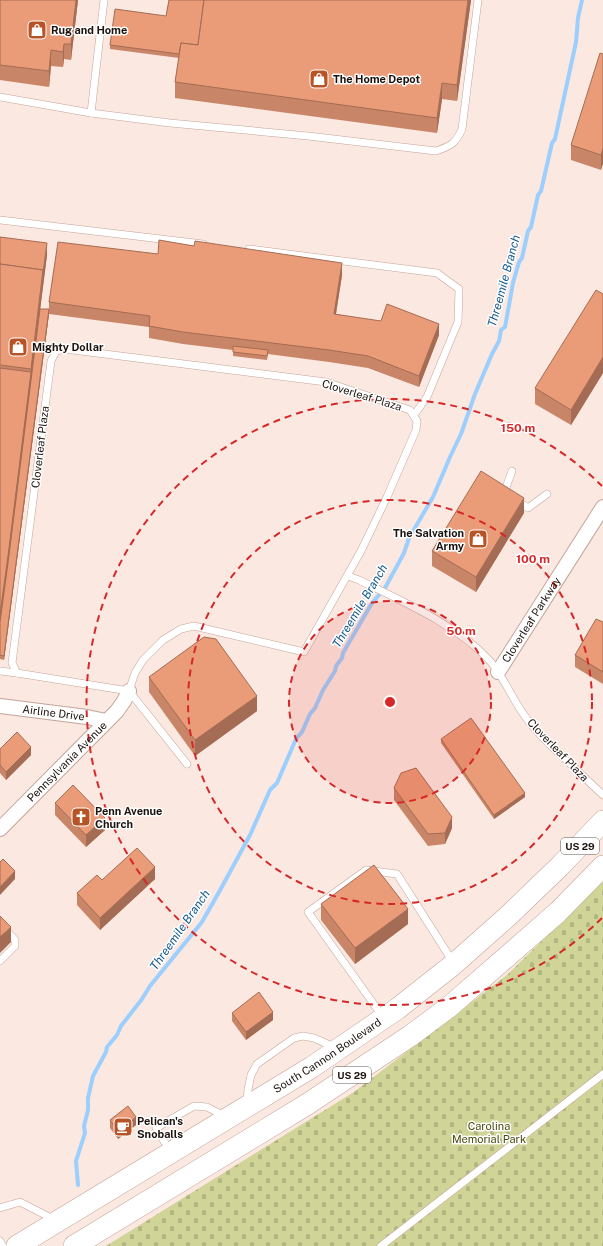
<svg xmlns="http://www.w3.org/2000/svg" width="603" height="1246" font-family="'Public Sans',sans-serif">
<defs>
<pattern id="cemetery-stones" width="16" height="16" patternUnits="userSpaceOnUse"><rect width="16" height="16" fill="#d0d597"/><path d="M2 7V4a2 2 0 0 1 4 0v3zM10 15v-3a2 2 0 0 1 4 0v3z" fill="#b2b681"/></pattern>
</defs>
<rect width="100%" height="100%" fill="#fbe8e0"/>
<!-- cemetery -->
<polygon fill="url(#cemetery-stones)" points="603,881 603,1246 106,1246 354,1092 507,975"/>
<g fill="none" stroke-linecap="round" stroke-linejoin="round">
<!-- stream -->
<path stroke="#9ccffe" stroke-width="4" d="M78,1185L76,1161L85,1133L84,1126L88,1110V1098L93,1076L106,1052L107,1047L117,1035L121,1026L142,999L150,986L202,922C205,916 208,912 211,906C214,902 215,898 218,894L250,835L270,790L277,783L296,739L302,732L310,714L315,708L323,690L335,671L336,666L342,658L343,653L372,603L385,588L404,553L409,538L433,497L450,457L461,434L475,394L492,354L499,341L501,330L505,327L513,283L519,262L522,258L528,231L531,227L538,195L541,191L552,143L555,139L576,42L578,18L582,0"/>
<!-- service casing -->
<g stroke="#c3a599" stroke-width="8">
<g id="service">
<path d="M0,97L91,113L170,123L308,136L436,151C451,146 456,143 462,129L478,0"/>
<polyline points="91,113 104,0"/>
<polyline points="0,220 203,244"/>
<polyline points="249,249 437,273 459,289 458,322 427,397 414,415"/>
<polygon points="65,349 326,382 410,410 417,421 416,430 387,497 361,551 304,652 194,626 181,629 163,640 143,660 135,673 129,691 17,673 12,663 51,361 56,351"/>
<polyline points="507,494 504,493 512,471"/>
<polyline points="516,500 528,508 547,494"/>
<path d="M348,576L359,580C401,601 458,625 490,661C503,676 511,696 522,712C534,730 550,745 565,759C578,771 590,783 603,795"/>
<polyline points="0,671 17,673"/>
<polyline points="129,691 187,764"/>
<polyline points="0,924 15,940 15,946 0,961"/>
<polyline points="383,1017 308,912 366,870 397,874 453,962"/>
<polyline points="247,1102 248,1089 251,1075 257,1064 294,1038 303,1036 314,1038 334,1047"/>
<polyline points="170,1151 156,1128 194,1106 207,1107 226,1117"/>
<polyline points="0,1208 20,1202 55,1220"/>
<polyline points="0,1241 3,1246"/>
<polyline points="381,1246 603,1074"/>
</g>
</g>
<!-- minor casing -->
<g stroke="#c3a599" stroke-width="16">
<g id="minor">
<path id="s1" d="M498,672L603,507"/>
<path id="s2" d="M0,706L87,717L106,721"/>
<path id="s3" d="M0,829L117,711L124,701L129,691"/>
</g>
</g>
<!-- primary casing -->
<g stroke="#c3a599" stroke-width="22">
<g id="primary">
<path id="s4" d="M17,1246L312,1067L397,1009L454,964L507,917L560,866L603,821"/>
<polyline points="74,1246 306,1105 410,1036 449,1007 558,912 603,866"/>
</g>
</g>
<!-- service -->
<use href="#service" stroke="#fff" stroke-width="7"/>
<!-- minor -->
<use href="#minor" stroke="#fff" stroke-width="14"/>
<!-- primary -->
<use href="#primary" stroke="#fff" stroke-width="21"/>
</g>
<!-- wall -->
<g fill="#c98567">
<polygon points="0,0 78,0 71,60 64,59 63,67 51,66 49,87 0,80"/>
<polygon points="169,0 471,0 457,101 442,99 437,133 175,98 175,82 179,58 110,49 110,45 166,16"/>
<polygon points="603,54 601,170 571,160 571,145"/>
<polygon points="0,237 47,255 40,309 49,309 49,302 158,254 342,275 336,314 439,335 419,387 368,368 329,362 268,354 267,360 233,356 233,350 183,344 149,338 149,327 49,314 4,660 0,659"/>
<polygon points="603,294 603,373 571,425 535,404 535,388"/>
<polygon points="524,513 476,592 432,566 432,551"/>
<polygon points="603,622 603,684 575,667 575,655"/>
<polygon points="149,677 257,711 195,756 149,692"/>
<polygon points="441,739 525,797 494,819 441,743"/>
<polygon points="0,749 31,755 6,780 0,773"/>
<polygon points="394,788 452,828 445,844 428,846 394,800"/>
<polygon points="55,803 105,830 86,847 55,815"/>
<polygon points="155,879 100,930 77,905 77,893 102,880"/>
<polygon points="321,904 408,924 355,964 321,920"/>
<polygon points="232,1013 273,1020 246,1040 232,1021"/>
<polygon points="110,1120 136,1125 118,1139 110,1128"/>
</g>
<!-- shaded-wall -->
<g fill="#a46c54">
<polygon points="76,0 78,0 71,60 71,44"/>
<polygon points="468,0 471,0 457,101 457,85"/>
<polygon points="64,44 64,59 63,67 63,52"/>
<polygon points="51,50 51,66 49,87 49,71"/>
<polygon points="442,83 442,99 437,133 437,118"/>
<polygon points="603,148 603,164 601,170 601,155"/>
<polygon points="47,243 47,255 8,567 0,626 0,614"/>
<polygon points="342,263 342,275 334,326 334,314"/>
<polygon points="49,309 49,314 4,660 4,656"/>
<polygon points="439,324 439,335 419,387 419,376"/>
<polygon points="603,357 603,373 571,425 571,410"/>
<polygon points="524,498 524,513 476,592 476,577"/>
<polygon points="257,696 257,711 195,756 195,740"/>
<polygon points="31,747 31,755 6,780 6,772"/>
<polygon points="525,793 525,797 494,819 494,815"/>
<polygon points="452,817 452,828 445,844 445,833"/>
<polygon points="105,818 105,830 86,847 86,835"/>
<polygon points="155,867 155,879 100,930 100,918"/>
<polygon points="15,871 15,879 0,895 0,887"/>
<polygon points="408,909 408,924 355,964 355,948"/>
<polygon points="11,927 11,942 0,953 0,937"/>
<polygon points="273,1012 273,1020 246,1040 246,1032"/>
<polygon points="136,1117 136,1125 118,1139 118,1131"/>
</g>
<!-- building -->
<g fill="#ea9b78" stroke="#a46c54">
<polygon points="0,0 76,0 71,44 64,44 63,52 51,50 49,71 0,65"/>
<polygon points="169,0 204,0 198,45 181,43 179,54 110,45 115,9 166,16"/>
<polygon points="204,0 468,0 457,85 442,83 437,118 175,82 181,43 198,45"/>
<polygon points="600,53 603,54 603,148 601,155 571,145"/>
<polygon points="0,237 47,243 43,273 43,270 0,264"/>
<polygon points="159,240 194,246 195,241 342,263 334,314 381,321 387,304 439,324 419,376 368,356 329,350 183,332 149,326 150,316 49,302 58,242 158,254"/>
<polygon points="0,264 43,270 31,369 0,365"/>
<polygon points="596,290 603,294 603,357 571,410 535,388"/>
<polygon points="40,309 49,309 4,656 0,655 0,622 8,563"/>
<polygon points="233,346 268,350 267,356 233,352"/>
<polygon points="0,368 31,372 8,556 0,614"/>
<polygon points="481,471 524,498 476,577 432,551"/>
<polygon points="596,619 603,622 603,672 575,655"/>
<polygon points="204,637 216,639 257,696 195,740 149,677"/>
<polygon points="471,718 525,793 494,815 441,739"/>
<polygon points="17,732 31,747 6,772 0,765 0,749"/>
<polygon points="416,768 452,817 445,833 428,834 394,788 401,773"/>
<polygon points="73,785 105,818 86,835 55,803"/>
<polygon points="137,848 155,867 100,918 77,893 97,875 102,880"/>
<polygon points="3,859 15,871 0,887 0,862"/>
<polygon points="374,865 408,909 355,948 321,904"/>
<polygon points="0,916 11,927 0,937"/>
<polygon points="259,992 273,1012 246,1032 232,1013"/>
<polygon points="128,1106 136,1117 118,1131 110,1120"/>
</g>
<!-- distance rings -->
<circle cx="390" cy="702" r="101" fill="#d62828" fill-opacity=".12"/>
<g fill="none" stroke="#d62828" stroke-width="2" stroke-dasharray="7 5">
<circle cx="390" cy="702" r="101"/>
<circle cx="390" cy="702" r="202"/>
<path d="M602 918A303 303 0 1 1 602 486"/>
</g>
<!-- icons -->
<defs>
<g id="shop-square" transform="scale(1)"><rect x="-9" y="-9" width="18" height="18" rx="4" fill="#b85326" stroke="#fff"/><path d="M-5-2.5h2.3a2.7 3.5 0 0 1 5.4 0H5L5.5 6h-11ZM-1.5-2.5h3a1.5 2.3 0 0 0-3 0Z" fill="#fff"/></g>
<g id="church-square" transform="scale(1)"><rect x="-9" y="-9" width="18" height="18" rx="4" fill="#b85326" stroke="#fff"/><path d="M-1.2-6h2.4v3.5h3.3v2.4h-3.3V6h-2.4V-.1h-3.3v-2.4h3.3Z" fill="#fff"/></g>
<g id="cafe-square" transform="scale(1)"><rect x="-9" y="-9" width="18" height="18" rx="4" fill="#b85326" stroke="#fff"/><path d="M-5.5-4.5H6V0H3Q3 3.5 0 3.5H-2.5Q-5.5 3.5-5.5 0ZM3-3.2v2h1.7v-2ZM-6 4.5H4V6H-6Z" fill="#fff"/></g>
</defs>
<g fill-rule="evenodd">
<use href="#shop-square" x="37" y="30"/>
<use href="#shop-square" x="319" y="79"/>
<use href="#shop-square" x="18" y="347"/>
<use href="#shop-square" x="478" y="539"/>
<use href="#church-square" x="81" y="817"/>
<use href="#cafe-square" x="123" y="1127"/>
</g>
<g text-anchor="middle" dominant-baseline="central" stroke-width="3" stroke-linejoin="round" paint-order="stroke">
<!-- shield labels -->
<g fill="#fff" stroke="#615a56" stroke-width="1">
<rect x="561" y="838" width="38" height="16" rx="3"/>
<rect x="333" y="1067" width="38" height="16" rx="3"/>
</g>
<g font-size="10" font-weight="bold" fill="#1d130e">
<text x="580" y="846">US 29</text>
<text x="352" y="1075">US 29</text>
</g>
<!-- poi labels -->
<g font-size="11" font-weight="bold" fill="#1d130e" stroke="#fff" text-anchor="start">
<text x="51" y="30">Rug and Home</text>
<text x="333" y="79">The Home Depot</text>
<text x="32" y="347">Mighty Dollar</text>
<text x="464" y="533" text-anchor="end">The Salvation<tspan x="464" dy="13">Army</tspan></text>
<text x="95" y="811">Penn Avenue<tspan x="95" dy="13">Church</tspan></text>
<text x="137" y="1121">Pelican's<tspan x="137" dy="13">Snoballs</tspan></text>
</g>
<!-- street labels -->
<g font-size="11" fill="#1d130e" stroke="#fff">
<text transform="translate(362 395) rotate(17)">Cloverleaf Plaza</text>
<text transform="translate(40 447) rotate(-83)">Cloverleaf Plaza</text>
<text stroke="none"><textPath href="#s1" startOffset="62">Cloverleaf Parkway</textPath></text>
<text stroke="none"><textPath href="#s2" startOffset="54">Airline Drive</textPath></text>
<text transform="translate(558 750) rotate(46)">Cloverleaf Plaza</text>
<text stroke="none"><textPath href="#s3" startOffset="95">Pennsylvania Avenue</textPath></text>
<text stroke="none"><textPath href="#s4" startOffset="364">South Cannon Boulevard</textPath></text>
</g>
<!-- park labels -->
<g font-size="11" fill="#494c0b" stroke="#fff">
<text x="489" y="1126">Carolina<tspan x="489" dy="13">Memorial Park</tspan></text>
</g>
<!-- water labels -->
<g font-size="12" font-style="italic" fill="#12598e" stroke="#fff">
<text transform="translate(504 281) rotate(-75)">Threemile Branch</text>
<text transform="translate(360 606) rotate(-59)">Threemile Branch</text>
<text transform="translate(180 930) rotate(-55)">Threemile Branch</text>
</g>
</g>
<circle cx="390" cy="702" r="6" fill="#d62828" stroke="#fff" stroke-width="2"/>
<g font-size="12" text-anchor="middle" font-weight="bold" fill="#d62828" stroke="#fff" stroke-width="3" stroke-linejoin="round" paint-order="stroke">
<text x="518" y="432">150 m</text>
<text x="533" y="563">100 m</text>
<text x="461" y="635">50 m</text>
</g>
</svg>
